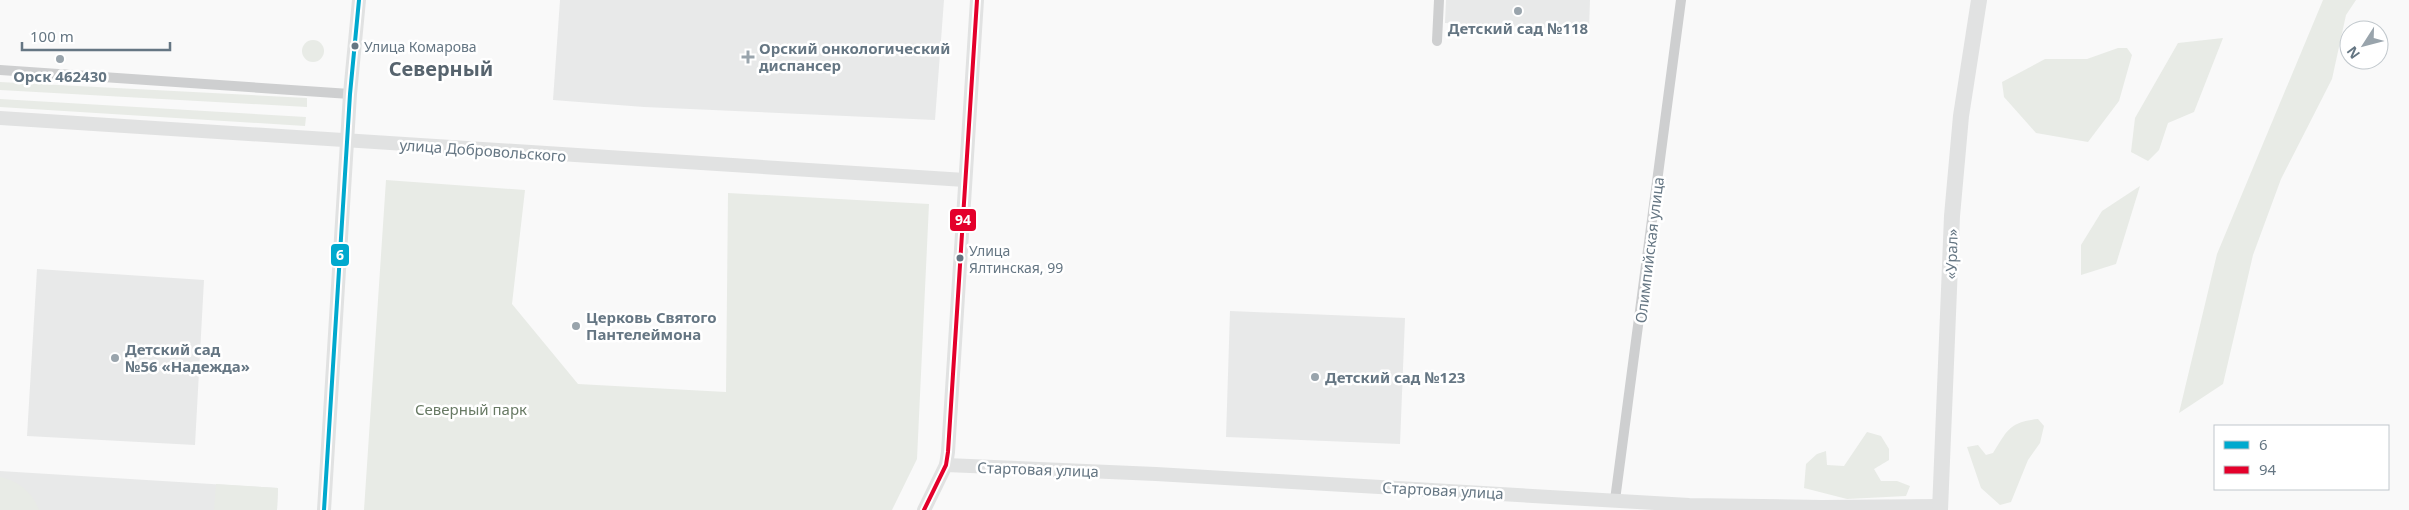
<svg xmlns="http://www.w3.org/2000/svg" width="2409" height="510" font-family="'Noto Sans',sans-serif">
<rect width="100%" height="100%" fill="#f9f9f9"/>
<!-- built -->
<g fill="#e8e9e9">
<polygon points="560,0 944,0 935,120 644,107 553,100"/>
<polygon points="1446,0 1590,0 1589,30 1445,23"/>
<polygon points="37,269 204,280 195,445 27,436"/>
<polygon points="1230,311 1405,318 1400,444 1226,437"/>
<polygon points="0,471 278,488 277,510 0,510"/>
</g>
<!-- green -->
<g fill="#e8ebe6">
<polygon points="2323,0 2356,0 2346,15 2332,79 2281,179 2253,255 2223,384 2179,413 2217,254"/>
<polygon points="2223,38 2194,112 2168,123 2159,150 2148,161 2131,152 2135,118 2178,43"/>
<circle cx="313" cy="51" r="11"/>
<polygon points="2118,48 2127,48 2132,55 2119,101 2088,142 2036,133 2004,97 2002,82 2045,59 2087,59"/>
<polygon points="0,82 307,98 307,107 0,90"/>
<polygon points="0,99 306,117 305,126 0,107"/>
<polygon points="386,180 525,190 512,304 578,384 726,392 728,193 929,204 917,459 892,510 364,510"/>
<polygon points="2140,186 2116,264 2081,275 2081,245 2102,211"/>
<path d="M2038,419L2044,426L2040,443L2028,460L2011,502L2000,505L1981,488L1967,447L1978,445L1986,455L1993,453C2007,431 2009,422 2038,419Z"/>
<polygon points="1867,432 1881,436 1889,449 1889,460 1874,469 1881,481 1897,481 1910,486 1906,496 1847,499 1804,488 1806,464 1817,454 1826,451 1827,465 1844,466"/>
<path d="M0,477C19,481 32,492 39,510H0Z"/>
<polygon points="216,484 278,488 277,510 214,510"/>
</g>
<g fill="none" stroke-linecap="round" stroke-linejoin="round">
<!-- street -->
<g stroke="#cecfd0" stroke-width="10">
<polyline points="1437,41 1439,0"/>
<polyline points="0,70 350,94"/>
<polyline points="1615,500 1681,0"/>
</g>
<!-- secondary -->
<g stroke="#e1e2e2" stroke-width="14">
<polyline points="0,118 965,180"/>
<polyline points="946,465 1156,474 1689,505 1822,507 1940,506"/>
<polyline points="324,510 350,94 359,0"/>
<polyline points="924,510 946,465 948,452 977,0"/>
</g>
<!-- primary -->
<polyline stroke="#e1e2e2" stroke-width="16" points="1940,510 1952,216 1961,116 1979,0"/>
<!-- bus-1 casing -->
<g stroke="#fff" stroke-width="8">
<polyline id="bus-1" points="324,510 350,94 359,0"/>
</g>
<!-- bus-2 casing -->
<g stroke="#fff" stroke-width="8">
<polyline id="bus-2" points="924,510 946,465 948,452 977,0"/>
</g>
<!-- bus-1 -->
<use href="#bus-1" stroke="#00a9ce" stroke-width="4"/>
<!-- bus-2 -->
<use href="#bus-2" stroke="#e4002b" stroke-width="4"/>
</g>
<!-- markers -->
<g fill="#99a4ac" stroke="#fff" stroke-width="2">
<circle cx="1518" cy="11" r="5"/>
<path d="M745.5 49.5h5v5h5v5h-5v5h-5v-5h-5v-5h5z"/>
<circle cx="60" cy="59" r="5"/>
<circle cx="576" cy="326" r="5"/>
<circle cx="115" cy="358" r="5"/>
<circle cx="1315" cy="377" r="5"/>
</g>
<g fill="#657683" stroke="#fff" stroke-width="2">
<circle cx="355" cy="46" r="4.5"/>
<circle cx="960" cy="258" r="4.5"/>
</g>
<g text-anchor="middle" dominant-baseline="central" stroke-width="5" stroke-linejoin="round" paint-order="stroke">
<!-- bus labels -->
<g font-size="14" fill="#657683" stroke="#fff" text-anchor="start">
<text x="364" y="46">Улица Комарова</text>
<text x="969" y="250">Улица<tspan x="969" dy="17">Ялтинская, 99</tspan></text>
</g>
<!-- poi labels -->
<g font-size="15" font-weight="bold" fill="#657683" stroke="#fff" text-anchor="start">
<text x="1518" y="28" text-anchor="middle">Детский сад №118</text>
<text x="759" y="48">Орский онкологический<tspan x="759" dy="17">диспансер</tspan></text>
<text x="60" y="76" text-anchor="middle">Орск 462430</text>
<text x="586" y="317">Церковь Святого<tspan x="586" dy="17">Пантелеймона</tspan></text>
<text x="125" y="349">Детский сад<tspan x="125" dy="17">№56 «Надежда»</tspan></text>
<text x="1325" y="377">Детский сад №123</text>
</g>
<!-- street labels -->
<g font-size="15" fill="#657683" stroke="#fff">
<text transform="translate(483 150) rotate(4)">улица Добровольского</text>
<text transform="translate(1649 250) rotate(-83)">Олимпийская улица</text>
<text transform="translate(1951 254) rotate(-88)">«Урал»</text>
<text transform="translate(1038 469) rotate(2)">Стартовая улица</text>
<text transform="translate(1443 490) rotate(3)">Стартовая улица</text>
</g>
<!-- park labels -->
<g font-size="15" fill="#687a64" stroke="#fff">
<text x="471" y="409">Северный парк</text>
</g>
<!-- district labels -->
<g font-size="20" font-weight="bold" fill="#57646e" stroke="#fff">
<text x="441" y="68">Северный</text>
</g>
</g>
<g stroke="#fff" stroke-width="2">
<rect x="949" y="208" width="28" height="24" rx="5" fill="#e4002b"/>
<rect x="330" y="243" width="20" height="24" rx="5" fill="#00a9ce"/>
</g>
<g font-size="14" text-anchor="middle" font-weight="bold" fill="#fff">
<text x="963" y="225">94</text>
<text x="340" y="260">6</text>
</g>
<!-- legend -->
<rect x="2214" y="425" width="175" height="65" fill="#ffffff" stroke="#c1c8cd"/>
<rect x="2224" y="441" width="25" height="8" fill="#00a9ce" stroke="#c1c8cd"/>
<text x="2259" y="450" font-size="15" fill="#657683">6</text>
<rect x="2224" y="466" width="25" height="8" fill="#e4002b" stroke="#c1c8cd"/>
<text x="2259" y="475" font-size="15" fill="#657683">94</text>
<!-- north arrow -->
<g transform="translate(2364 45) rotate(234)"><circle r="24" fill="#ffffff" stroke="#c1c8cd"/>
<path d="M0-4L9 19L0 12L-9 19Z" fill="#99a4ac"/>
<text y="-8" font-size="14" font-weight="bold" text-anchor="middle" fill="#657683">N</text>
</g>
<!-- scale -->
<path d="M22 42v8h148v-8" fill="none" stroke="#657683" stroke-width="2.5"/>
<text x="30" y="42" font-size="15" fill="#657683" stroke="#ffffff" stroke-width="4" paint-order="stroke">100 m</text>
</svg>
